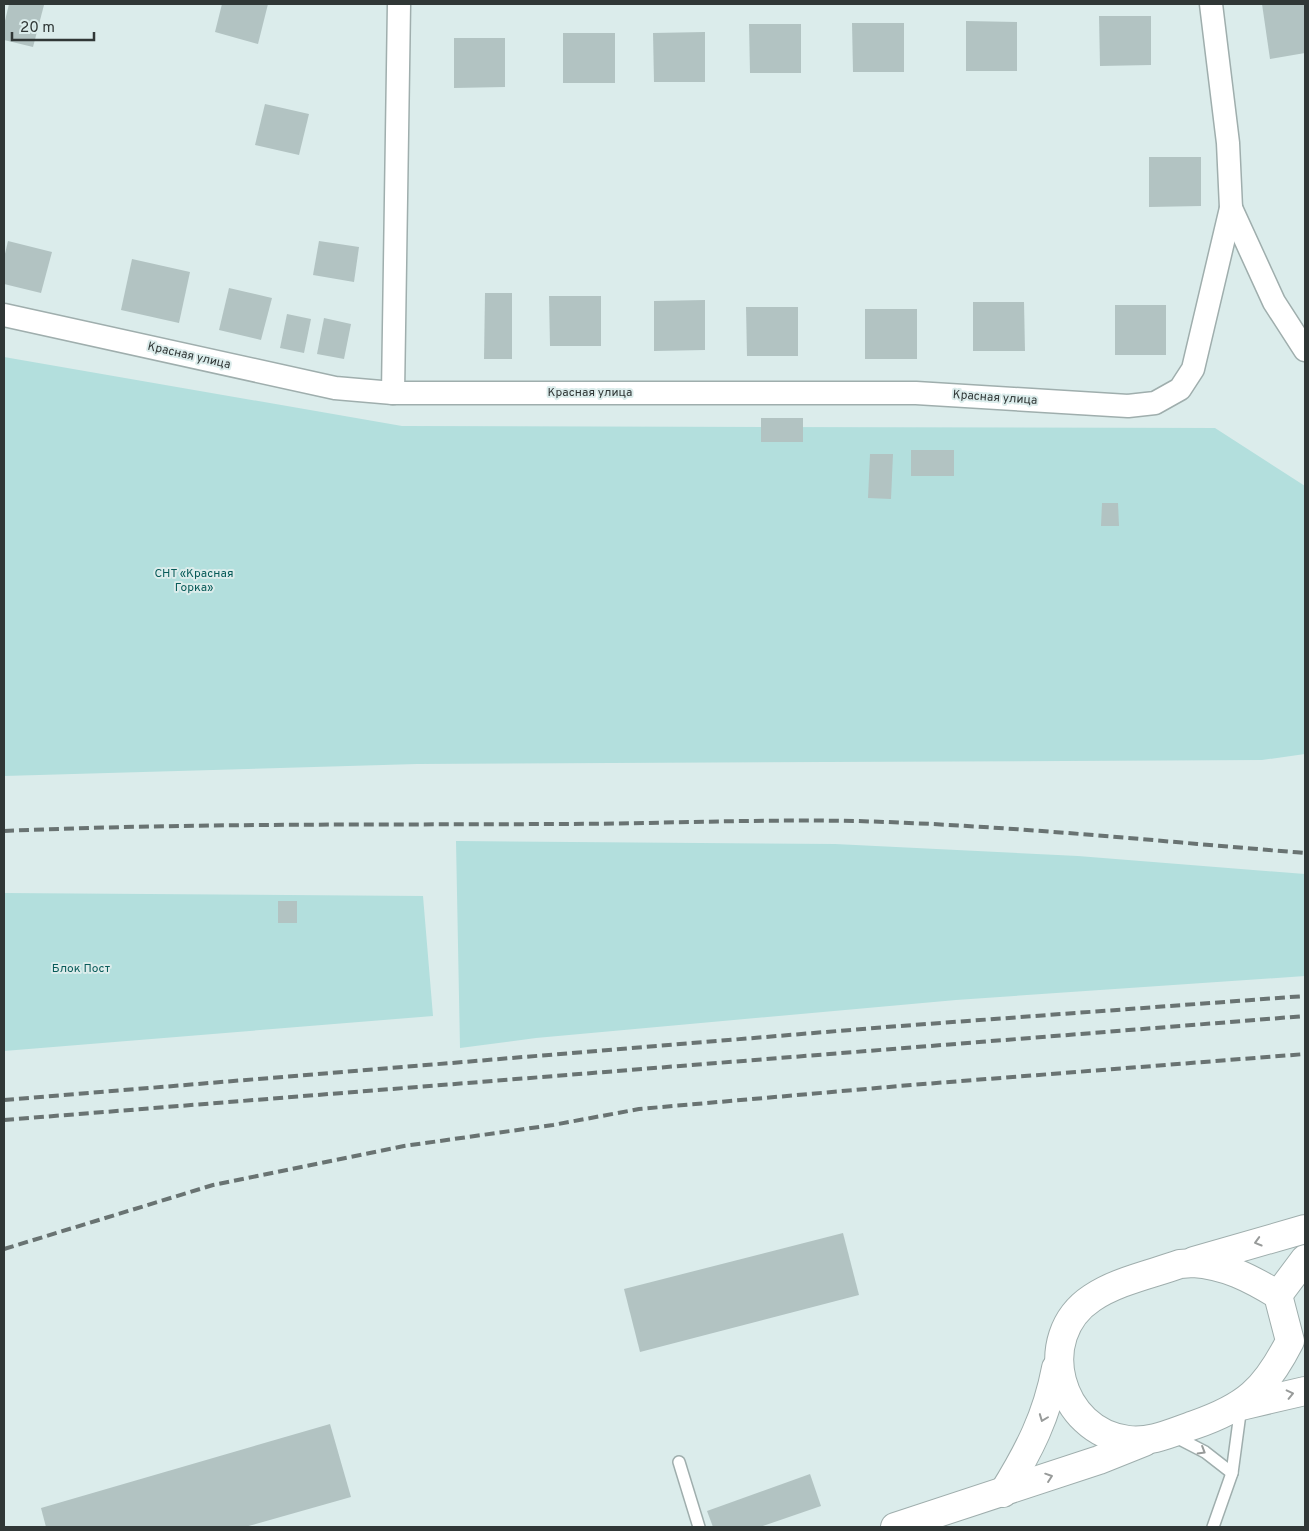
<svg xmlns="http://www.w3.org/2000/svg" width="1309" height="1531" font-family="Overpass,sans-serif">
<rect width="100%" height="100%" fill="#dbeceb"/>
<!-- green -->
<g fill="#b3dfdd">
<polygon points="4,357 402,426 1215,428 1305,486 1305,754 1262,760 417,764 4,776"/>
<polygon points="456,841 835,844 1078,856 1305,874 1305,976 956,1000 536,1038 460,1048"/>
<polygon points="4,893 423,896 433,1016 4,1051"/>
</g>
<!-- building -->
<g fill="#b2c3c2">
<polygon points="9,4 44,5 33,47 4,40 4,25"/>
<polygon points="222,4 268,4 258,44 215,32"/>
<polygon points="1262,4 1305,4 1305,53 1270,59"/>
<polygon points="1099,16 1151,16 1151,65 1100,66"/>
<polygon points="966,21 1017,22 1017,71 966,71"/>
<polygon points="852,23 904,23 904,72 853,72"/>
<polygon points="749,24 801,24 801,73 750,73"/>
<polygon points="705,32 705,82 654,82 653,33"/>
<rect x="563" y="33" width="52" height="50"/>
<polygon points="454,38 505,38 505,87 454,88"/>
<polygon points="265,104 309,114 299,155 255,145"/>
<polygon points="1149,157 1201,157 1201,206 1149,207"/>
<polygon points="8,241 52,252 41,293 4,284 4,258"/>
<polygon points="319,241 359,247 354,282 313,275"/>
<polygon points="132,259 190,272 179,323 121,310"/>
<polygon points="229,288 272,298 261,340 219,330"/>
<polygon points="485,293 512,293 512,359 484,359"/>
<polygon points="549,296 601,296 601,346 550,346"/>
<polygon points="705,300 705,350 654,351 654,301"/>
<polygon points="973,302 1024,302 1025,351 973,351"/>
<rect x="1115" y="305" width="51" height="50"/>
<polygon points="746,307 798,307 798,356 747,356"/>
<rect x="865" y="309" width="52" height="50"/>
<polygon points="287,314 311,319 304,353 280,348"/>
<polygon points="324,318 351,324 344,359 317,354"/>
<rect x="761" y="418" width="42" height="24"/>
<rect x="911" y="450" width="43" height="26"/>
<polygon points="870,454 893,454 891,499 868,498"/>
<polygon points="1102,503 1118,503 1119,526 1101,526"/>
<rect x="278" y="901" width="19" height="22"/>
<polygon points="843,1233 859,1295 640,1352 624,1289"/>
<polygon points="330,1424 351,1497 245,1527 46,1527 41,1508"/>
<polygon points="810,1474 821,1506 760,1527 713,1527 707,1511"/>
</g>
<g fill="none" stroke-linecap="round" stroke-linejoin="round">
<!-- service casing -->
<g stroke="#9faead" stroke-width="14">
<g id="service">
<polyline points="1174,1436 1205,1452 1232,1473"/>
<polyline points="679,1462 699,1527"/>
<polyline points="1213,1527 1232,1473 1241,1406"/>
</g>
</g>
<!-- minor casing -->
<g stroke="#9faead" stroke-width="25">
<g id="minor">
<polyline points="1231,208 1274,302 1305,350"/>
<polyline points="4,315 335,388 393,393 916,393 1128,406 1155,403 1180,389 1193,369 1231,208 1228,143 1211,4"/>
<polyline points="393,393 399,4"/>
</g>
</g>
<!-- tertiary casing -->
<g stroke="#9faead" stroke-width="30">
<polyline id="tertiary" points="1241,1406 1305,1391"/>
</g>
<!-- primary casing -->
<g stroke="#9faead" stroke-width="30">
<g id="primary">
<polyline points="1194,1261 1305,1229"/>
<path d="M1193,1263C1225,1265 1250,1278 1278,1295L1290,1341C1265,1390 1246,1407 1194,1425C1173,1432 1151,1443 1128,1440C1059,1432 1033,1337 1092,1298C1117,1281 1152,1274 1180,1264Z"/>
<polyline points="1278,1295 1305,1259"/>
<path d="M1003,1493C1029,1451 1047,1416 1056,1368"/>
<polyline points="895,1527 1099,1460 1144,1442"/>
</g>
</g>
<!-- service -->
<use href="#service" stroke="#fff" stroke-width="11"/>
<!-- minor -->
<use href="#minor" stroke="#fff" stroke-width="22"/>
<!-- tertiary -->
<use href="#tertiary" stroke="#fff" stroke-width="28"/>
<!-- primary -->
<use href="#primary" stroke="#fff" stroke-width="28"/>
<!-- rail -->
<g stroke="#697372" stroke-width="4" stroke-dasharray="10 5" stroke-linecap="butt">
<path d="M4,831C187,823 370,825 554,824C654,824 754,819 855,821C1005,825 1155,841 1305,853"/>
<polyline points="4,1100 886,1027 1305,996"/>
<polyline points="4,1120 1305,1016"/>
<polyline points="4,1249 213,1185 404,1146 553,1125 639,1109 911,1085 1305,1054"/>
</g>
</g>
<!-- one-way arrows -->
<defs><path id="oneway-chevron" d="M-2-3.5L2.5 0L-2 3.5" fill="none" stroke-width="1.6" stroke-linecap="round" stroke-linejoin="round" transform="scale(1.25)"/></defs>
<g stroke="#989b9a">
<use href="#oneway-chevron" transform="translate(1258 1242) rotate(164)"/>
<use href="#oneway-chevron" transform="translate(1290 1394) rotate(-13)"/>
<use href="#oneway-chevron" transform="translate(1043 1418) rotate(111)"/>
<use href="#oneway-chevron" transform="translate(1202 1451) rotate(31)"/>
<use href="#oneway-chevron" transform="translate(1049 1477) rotate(-19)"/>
</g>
<g text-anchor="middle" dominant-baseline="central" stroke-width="4" stroke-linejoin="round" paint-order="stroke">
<!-- street labels -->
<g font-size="12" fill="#303736" stroke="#dbeceb">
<text transform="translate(189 356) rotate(13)">Красная улица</text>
<text x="590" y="393">Красная улица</text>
<text transform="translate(995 398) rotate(4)">Красная улица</text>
</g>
<!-- park labels -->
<g font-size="12" fill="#085b59" stroke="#dbeceb">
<text x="194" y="574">СНТ «Красная<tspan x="194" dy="14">Горка»</tspan></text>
<text x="81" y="969">Блок Пост</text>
</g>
</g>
<!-- border -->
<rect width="1309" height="1531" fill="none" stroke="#303736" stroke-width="10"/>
<!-- scale -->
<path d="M12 32v8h82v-8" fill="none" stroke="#303736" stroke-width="2.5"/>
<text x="20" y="32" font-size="15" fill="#303736" stroke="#dbeceb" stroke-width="4" paint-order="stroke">20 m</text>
</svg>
